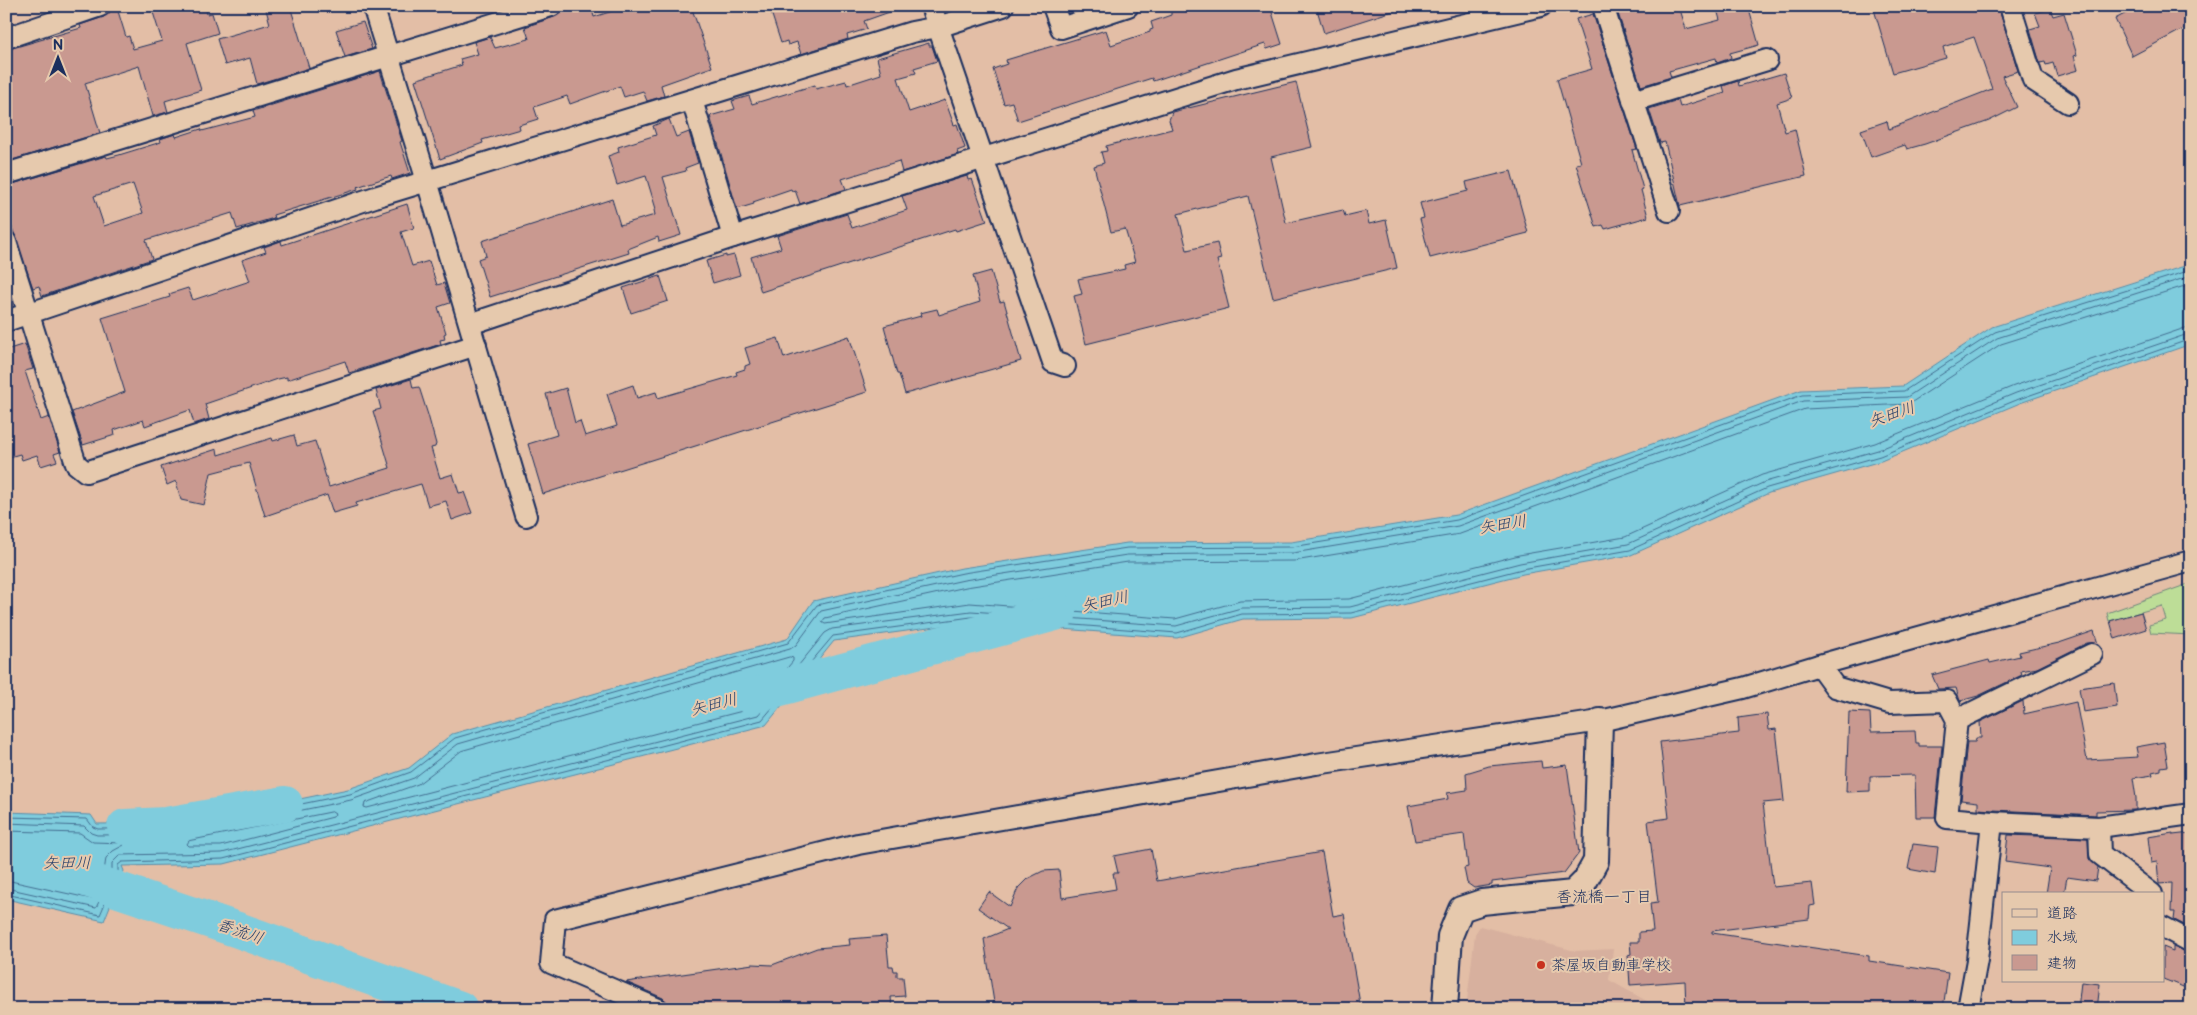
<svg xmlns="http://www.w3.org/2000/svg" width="2197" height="1015" font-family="'Balsamiq Sans','Klee One',sans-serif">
<rect width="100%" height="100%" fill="#e3bea6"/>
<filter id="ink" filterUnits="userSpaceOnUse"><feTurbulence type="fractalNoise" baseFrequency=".02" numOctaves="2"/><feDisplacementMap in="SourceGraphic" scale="10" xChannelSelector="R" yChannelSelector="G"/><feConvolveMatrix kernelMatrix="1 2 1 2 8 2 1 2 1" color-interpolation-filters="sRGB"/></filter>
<g filter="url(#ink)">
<!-- built -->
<polygon fill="#d7b09e" points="1480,926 1575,951 1613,949 1609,980 1661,1009 1466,1009 1475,934"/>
<!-- green -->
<polygon fill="#bddd97" stroke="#6c867a" points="2191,583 2191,635 2151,633 2149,625 2166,620 2162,606 2109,621 2107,613"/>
<!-- water -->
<polygon fill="#7fccdd" stroke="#578daa" points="2191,264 2191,344 2020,403 1881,461 1769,493 1631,555 1523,574 1352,618 1243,619 1177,638 972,622 834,641 766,725 224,864 122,866 124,871 104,921 6,899 6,812 91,815 97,824 184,823 348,789 409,768 452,734 787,639 813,601 962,568 1127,543 1291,542 1456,515 1801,390 1903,386 1992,327"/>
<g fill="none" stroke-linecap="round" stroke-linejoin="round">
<!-- shore -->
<g stroke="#436e91" stroke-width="1">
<polyline points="2191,284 2001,344 1909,404 1805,409 1460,534 1294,561 1128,562 966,587 825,618 822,622 825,624 970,603 1175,619 1240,601 1349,599 1519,555 1625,537 1762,475 1875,443 2014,386 2191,326"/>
<polygon points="790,657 793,658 793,661 754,708 367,808 364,807 365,803 418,784 461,751"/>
<polygon points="332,812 335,814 333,817 221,846 189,846 187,844 189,841"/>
<polyline points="6,817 87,819 93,827 98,829 185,828 350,794 411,772 455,738 788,643 817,605 963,573 1127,548 1292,547 1457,520 1802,395 1904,391 1995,332 2191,270"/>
<polyline points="6,823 84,826 91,833 97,835 186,834 351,800 414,778 458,744 790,649 796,645 821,611 964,580 1127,555 1293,553 1458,526 1803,401 1907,397 1997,338 2191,276"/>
<polyline points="6,831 80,833 93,842 122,843 124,845 113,851 106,858 104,872 92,899 6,880"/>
<polyline points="6,888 96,908 112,873 112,863 120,855 222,853 758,715 825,633 832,629 971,611 1176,626 1241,608 1350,607 1520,563 1628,544 1765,482 1878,450 2016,393 2191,333"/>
<polyline points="6,894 100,915 118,873 118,865 122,862 223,859 762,720 833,636 971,617 1177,633 1242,614 1351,613 1522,569 1630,550 1767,488 1880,456 2019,399 2191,339"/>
</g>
<!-- river -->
<g stroke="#7fccdd" stroke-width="36">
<polyline points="751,696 1059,612"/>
<polyline points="125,827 166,825 285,804"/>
<polyline points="74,866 89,880 238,930 460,1009"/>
</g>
</g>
<!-- building -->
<g fill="#c99990" stroke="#1b2f5e" fill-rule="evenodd">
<polygon points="151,6 205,6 207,14 212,13 218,33 187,43 201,90 165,101 168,112 153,116 139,66 85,83 100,133 6,162 6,50 81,28 80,25 104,17 111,10 117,8 126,37 129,36 133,49 162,41"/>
<polygon points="265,6 290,6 309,68 257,84 250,58 225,65 217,39 270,24"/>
<polygon points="577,6 591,6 594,17 628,6 691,6 712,67 661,85 664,96 647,101 643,91 624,97 620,86 570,104 567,96 534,107 538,119 519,125 520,129 482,140 483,143 440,159 415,80 462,65 460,59 478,54 474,42 490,37 495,48 529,39 525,27 554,17 561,11"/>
<polygon points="769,6 898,6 898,9 864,21 867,29 847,35 848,39 801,54 797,42 788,45 787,41 781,43"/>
<polygon points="1189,6 1270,6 1282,44 1267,49 1265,44 1153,81 1152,78 1018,121 1012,102 1004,104 993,69 1007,64 1006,60 1106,30 1111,45 1150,32 1150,30 1153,29 1151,22 1171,15 1171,12"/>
<polygon points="1316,6 1395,6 1396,10 1324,33"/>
<polygon points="1679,6 1686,29 1720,20 1716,6 1748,6 1759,45 1730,53 1731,58 1717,63 1716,58 1669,71 1671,77 1641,86 1616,7"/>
<polygon points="1873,6 1998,6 2018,71 2002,76 2017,107 1989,121 1925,144 1907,149 1905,145 1871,157 1861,130 1887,121 1889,129 1992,89 1974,37 1943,47 1946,58 1893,73"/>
<polygon points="2140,6 2191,6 2191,25 2132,56 2115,19"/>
<polygon points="2050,9 2053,16 2064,13 2077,55 2074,56 2078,70 2057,76 2053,63 2046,65 2045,62 2040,63 2030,29 2040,26 2035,13"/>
<polygon points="1593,14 1637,149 1632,150 1643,189 1641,190 1648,217 1605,229 1603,225 1596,227 1576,164 1581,163 1557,79 1592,69 1576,19"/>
<polygon points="363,22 372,49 345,57 336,30"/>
<polygon points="929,43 929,46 932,46 937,61 914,68 916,73 898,78 909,112 945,100 954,125 957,124 965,148 957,151 958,154 902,172 899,161 842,179 846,189 800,204 795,190 792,191 791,189 753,202 754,204 737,209 710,116 735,109 732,101 749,96 752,104 815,85 816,89 846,81 847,85 881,74 877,58"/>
<path d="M380,71L402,141L400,142L410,173L392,179L391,176L357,187L358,189L273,215L274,218L237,229L232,213L146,240L152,259L42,296L39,286L33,288L6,210V186L106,156L107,158L119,155L161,142L160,139L175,134L176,137L201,129L202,131L255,117L253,111ZM133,184L143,213L104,226L94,196Z"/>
<polygon points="1784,73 1792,98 1777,103 1785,132 1795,129 1806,176 1680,206 1665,142 1660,143 1649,109 1678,100 1680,107 1725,93 1723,86 1738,81 1739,86"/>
<polygon points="1296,82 1312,147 1271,157 1286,223 1343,210 1345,216 1366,211 1369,224 1386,220 1397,268 1273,298 1248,196 1178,214 1187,250 1217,243 1221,259 1217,260 1229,308 1086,344 1074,296 1082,294 1078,279 1125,269 1124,265 1135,262 1125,229 1111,232 1094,166 1104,163 1101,152 1107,151 1106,146 1172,129 1169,120 1172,112"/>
<polygon points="669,119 676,137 689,132 698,163 685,168 686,171 663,177 681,235 659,242 658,237 628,249 629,253 490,297 478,259 486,256 482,241 612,199 620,225 655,215 654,210 656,209 646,176 617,185 608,156 619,152 618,147 656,135 653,126"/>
<polygon points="1511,171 1528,233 1430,258 1420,219 1424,218 1420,203 1468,191 1466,182"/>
<polygon points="967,176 968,180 972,179 987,221 956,231 955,229 761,292 751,257 781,248 777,236 847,214 852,228 907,210 902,196"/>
<polygon points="407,204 414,228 401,232 412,266 429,261 437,285 444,283 450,303 438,307 446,333 444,334 445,339 440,340 441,344 349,373 345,361 287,380 287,377 278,379 205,404 209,419 194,424 190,410 145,426 143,420 114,430 115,435 83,445 72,412 125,392 102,318 170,297 169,294 188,288 193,300 250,281 242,260 266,252 264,247 281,241 282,245"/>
<polygon points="726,255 726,257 734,255 740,275 713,283 706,261"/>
<polygon points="991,271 1000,302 1004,301 1021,361 905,394 899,374 897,374 884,326 921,316 920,313 937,309 939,315 980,302 973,276"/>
<polygon points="660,276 668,301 631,313 623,288"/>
<polygon points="849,336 867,392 543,494 528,444 557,435 546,394 566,388 575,423 580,421 585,436 617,426 607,394 633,385 637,398 656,392 658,398 737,375 736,372 745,369 745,366 750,364 745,348 778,338 784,358"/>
<polygon points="25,344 33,369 25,371 41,420 49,417 60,452 54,454 57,461 41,466 37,455 22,460 20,454 6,458 6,350"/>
<polygon points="411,379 413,388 419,387 428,415 436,444 435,447 431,448 440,478 453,474 459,493 464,492 472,513 452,520 446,501 428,506 421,484 356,503 357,506 333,513 327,495 265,516 249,463 211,473 204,505 181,500 176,481 167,485 161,467 217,449 218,455 272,438 273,441 294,435 297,446 315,441 329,487 390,468 373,411 381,409 376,390"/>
<polygon points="2141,612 2146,629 2115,639 2110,621"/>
<polygon points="2094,631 2098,644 2087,643 2037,668 2021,671 2022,675 1978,696 1960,701 1956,688 1938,689 1932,675 1989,660 1990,663 2020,656 2019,652 2059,643"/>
<polygon points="2114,683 2117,707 2083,712 2079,688"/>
<polygon points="2023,701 2024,714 2076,702 2087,760 2138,757 2136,747 2164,742 2168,766 2161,767 2161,770 2152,772 2153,775 2133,778 2136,798 2136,810 2096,811 2096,815 1993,810 1978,809 1978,802 1961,800 1967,742 1975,742 1976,738 1981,738 1980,722"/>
<polygon points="1849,712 1870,713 1871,732 1915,731 1916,743 1919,743 1919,746 1942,746 1935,817 1916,817 1915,775 1870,776 1870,791 1846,792"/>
<polygon points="1767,714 1769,730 1776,729 1784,801 1763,803 1773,887 1812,883 1815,905 1810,906 1809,919 1712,931 1712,933 1869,956 1869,961 1948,973 1943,1009 1686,1009 1685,981 1630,985 1628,955 1631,954 1630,942 1639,942 1639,932 1653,931 1650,903 1658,902 1648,821 1669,818 1660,742 1739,733 1738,718"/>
<polygon points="1541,761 1542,768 1567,765 1579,853 1564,873 1492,882 1492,885 1474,888 1467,883 1464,868 1468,867 1464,834 1415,841 1408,806 1448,799 1447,793 1467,790 1466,773 1489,766"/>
<polygon points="2173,833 2173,835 2191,833 2188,889 2191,889 2191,928 2174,920 2175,912 2171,912 2172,883 2159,884 2157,862 2151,863 2148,837"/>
<polygon points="2008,835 2088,838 2089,859 2098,867 2096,881 2067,877 2064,894 2046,894 2050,868 2005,862"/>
<polygon points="1913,844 1938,847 1935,874 1908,869"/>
<polygon points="1151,849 1157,881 1322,852 1333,916 1344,914 1361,1009 995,1009 984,939 1008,929 978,908 989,892 1010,907 1018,888 1027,879 1043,871 1059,870 1062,898 1116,889 1113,873 1118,873 1114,856"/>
<polygon points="886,936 889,966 893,966 894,971 897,971 897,977 903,977 905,996 891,997 892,1009 677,1009 669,1005 663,998 626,982 753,964 772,965 817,948 850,945 849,939"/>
<polygon points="2173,946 2191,954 2191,990 2163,979 2163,947 2173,951"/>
<polygon points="2081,982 2100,984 2097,1009 2078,1009"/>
</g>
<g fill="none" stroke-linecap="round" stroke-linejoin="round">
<!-- minor casing -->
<g stroke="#1b2f5e" stroke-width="24">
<g id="minor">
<polyline points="373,6 427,181 526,516"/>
<polyline points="931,6 1053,362 1065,366"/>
<polyline points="1053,6 1061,28 1128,6"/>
<polyline points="1603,6 1669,211"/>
<polyline points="2010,6 2033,80 2068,103"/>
<polyline points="6,38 100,6"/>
<polyline points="692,100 733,237"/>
<polyline points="1633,101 1767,60"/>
<polyline points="6,174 551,6"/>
<polyline points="6,242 76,464 86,472 476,345"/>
<polyline points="6,321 375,197 912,32 938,27 1003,6"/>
<polyline points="470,324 733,237 1236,79 1541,6"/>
<polyline points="1819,665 1835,687 1889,703 1947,701 1957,720 1947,818 1992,822 1977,960 1968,1009"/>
<polyline points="1957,720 2092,654"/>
<polyline points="1992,822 2099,827 2191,814"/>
<polyline points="2099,827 2100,854 2152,894"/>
<polyline points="2163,927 2191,942"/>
<polyline points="658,1009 551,963 555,920 858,844 1316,764 1600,721 1743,688 1819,665 2191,561"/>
</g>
</g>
<!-- tertiary casing -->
<g stroke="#1b2f5e" stroke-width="28">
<polyline id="tertiary" points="1445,1009 1450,936 1461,909 1482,902 1573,893 1585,881 1596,861 1600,721"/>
</g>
<!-- minor -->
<use href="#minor" stroke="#e6c9ad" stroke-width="20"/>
<!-- tertiary -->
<use href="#tertiary" stroke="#e6c9ad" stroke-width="24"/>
</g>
</g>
<!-- markers -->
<circle fill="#c8321e" stroke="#e6c9ad" stroke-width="2" cx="1541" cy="965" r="5"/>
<g text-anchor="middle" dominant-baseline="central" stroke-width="4" stroke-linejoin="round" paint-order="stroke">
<!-- poi labels -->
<g font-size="15" fill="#1b2f5e" stroke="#e6c9ad" text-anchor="start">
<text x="1551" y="965">茶屋坂自動車学校</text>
</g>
<!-- water labels -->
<g font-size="16" font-style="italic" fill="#253f6b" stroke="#e6c9ad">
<text transform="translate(1892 415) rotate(-19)">矢田川</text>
<text transform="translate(1503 525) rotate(-9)">矢田川</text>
<text transform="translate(1105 602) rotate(-12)">矢田川</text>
<text transform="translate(714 705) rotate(-14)">矢田川</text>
<text x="67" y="863">矢田川</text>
<text transform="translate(240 932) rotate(19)">香流川</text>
</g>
<!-- neighbourhood labels -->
<g font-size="16" fill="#1b2f5e" stroke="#e6c9ad">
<text x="1604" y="897">香流橋一丁目</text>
</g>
</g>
<!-- margin -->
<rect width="2197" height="1015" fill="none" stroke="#e6c9ad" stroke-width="25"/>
<rect x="12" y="12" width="2172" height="990" fill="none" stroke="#1b2f5e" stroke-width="2" filter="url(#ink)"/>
<!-- legend -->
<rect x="2002" y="892" width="162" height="90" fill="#e6c9ad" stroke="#958b8d"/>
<rect x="2012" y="909" width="25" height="8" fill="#e6c9ad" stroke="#958b8d"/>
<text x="2047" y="918" font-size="15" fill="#1b2f5e">道路</text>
<rect x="2012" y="930" width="25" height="15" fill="#7fccdd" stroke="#958b8d"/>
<text x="2047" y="942" font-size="15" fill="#1b2f5e">水域</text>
<rect x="2012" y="955" width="25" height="15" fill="#c99990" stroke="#958b8d"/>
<text x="2047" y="968" font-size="15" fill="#1b2f5e">建物</text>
<!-- north arrow -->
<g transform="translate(58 58)" stroke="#e6c9ad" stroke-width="4" paint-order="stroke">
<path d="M0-4L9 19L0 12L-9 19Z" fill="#1b2f5e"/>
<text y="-8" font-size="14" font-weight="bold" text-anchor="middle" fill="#1b2f5e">N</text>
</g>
</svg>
